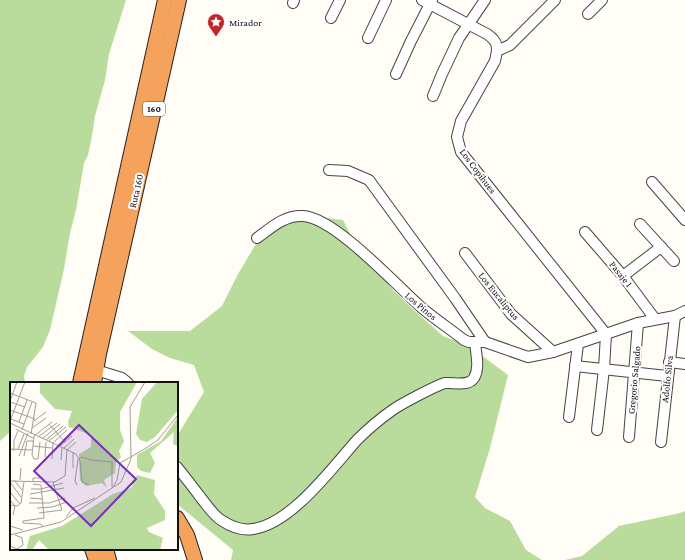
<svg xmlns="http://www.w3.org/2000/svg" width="685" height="560" font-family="'Crimson Pro',serif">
<rect width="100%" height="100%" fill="#fffdf5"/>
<!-- forest -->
<g fill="#b9dc9c">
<polygon points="0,0 126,0 109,54 105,80 95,116 92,136 88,155 84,163 76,210 70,233 64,269 50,330 43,347 27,367 24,376 25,383 11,383 11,431 0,441"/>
<polygon points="308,216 343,220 354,241 393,290 415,311 443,336 469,346 508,375 490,448 475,497 485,508 510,521 526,550 542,560 231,560 233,550 177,504 177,436 204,392 194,365 170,358 152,349 128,331 190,331 222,306 238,274 269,222"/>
<polygon points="685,511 685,560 565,560 582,556 619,526 680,513"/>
</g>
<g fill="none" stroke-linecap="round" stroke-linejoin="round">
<!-- minor casing -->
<g stroke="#444" stroke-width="12">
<g id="minor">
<path d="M422,0L487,34C499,42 498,48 495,61L461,121L457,137L461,152L606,334"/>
<polyline points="293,3 294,0"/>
<polyline points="588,14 602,0"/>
<polyline points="331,18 340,0"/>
<polyline points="368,38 386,0"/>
<polyline points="497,51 510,45 555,0"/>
<polyline points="396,74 411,41 432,0"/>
<polyline points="433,96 442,74 459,38 485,0"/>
<polyline points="329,170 348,171 369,180 455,298 485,342"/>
<polyline points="652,182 685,220"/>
<polyline points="640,224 674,261"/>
<polyline points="585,232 623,276 655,319"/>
<path d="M257,238C271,228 284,215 303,216C334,217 397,286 422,308C435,319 450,329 464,340L469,342H485L528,357L553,352L638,323L675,316L685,311"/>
<polyline points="465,253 511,314 553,352"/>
<polyline points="623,276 661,247"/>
<polyline points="669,362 685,364"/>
<polyline points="575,366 667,376"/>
<polyline points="96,370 122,378 128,383"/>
<polyline points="569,417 578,344"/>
<polyline points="597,430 604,369 606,334"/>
<polyline points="629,437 638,323"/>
<polyline points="661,442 675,316"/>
<path d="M177,467C185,477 193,487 201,498C207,505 213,515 221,520C230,526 242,531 253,529C291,524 332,468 357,440C368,429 381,418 394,409C403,403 435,386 445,383C454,382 468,387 474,378C480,368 476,354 475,342"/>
</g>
</g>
<!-- highway casing -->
<g stroke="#222" stroke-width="16">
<g id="highway">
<polyline points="80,383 165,0"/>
<polyline points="94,383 99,354 179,0"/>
<polyline points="177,518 187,535 195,560"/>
<polyline points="92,549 96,560"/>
<polyline points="106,549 109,560"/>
</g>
</g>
<!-- minor -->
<use href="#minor" stroke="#fff" stroke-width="10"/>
<!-- highway -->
<use href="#highway" stroke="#f5a25d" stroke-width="14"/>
</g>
<!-- icons -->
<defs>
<g id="sight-pin" transform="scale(0.9)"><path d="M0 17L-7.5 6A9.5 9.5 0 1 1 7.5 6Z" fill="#c4262e" stroke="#fff"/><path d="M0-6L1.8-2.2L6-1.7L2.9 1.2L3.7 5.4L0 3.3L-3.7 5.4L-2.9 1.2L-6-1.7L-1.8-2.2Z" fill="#fff"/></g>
</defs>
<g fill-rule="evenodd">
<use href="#sight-pin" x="216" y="22"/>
</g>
<g text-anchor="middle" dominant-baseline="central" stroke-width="4" stroke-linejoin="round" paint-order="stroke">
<!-- shield labels -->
<rect fill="#fff" stroke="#585858" stroke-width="1" x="143" y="102" width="22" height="14" rx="3"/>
<g font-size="9" font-weight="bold" fill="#111">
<text x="154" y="109">160</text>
</g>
<!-- poi labels -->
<g font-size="10" fill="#111" stroke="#fff" text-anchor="start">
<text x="229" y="22">Mirador</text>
</g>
<!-- street labels -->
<g font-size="10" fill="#111" stroke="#fff">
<text transform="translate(478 171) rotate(53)">Los Copihues</text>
<text transform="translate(136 191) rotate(-77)">Ruta 160</text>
<text transform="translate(621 274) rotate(51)">Pasaje 1</text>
<text transform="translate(499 296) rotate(51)">Los Eucaliptus</text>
<text transform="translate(421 306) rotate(40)">Los Pinos</text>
<text transform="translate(667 379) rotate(-84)">Adolfo Silva</text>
<text transform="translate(634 380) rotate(-85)">Gregorio Salgado</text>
</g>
</g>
<!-- overview -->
<g transform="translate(10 382)">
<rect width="168" height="168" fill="#fffdf5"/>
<path d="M30,0H127L110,30V48L114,59L109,69L111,75L106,80L105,91L94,98L97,106L92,101L76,104L70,98L69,72L81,65V53L59,45L58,40L62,29L45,27L30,11ZM147,0H168V28L145,55L137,60L130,58L126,52L132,17ZM168,35V64L163,62L164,50L140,71L145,81L140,91L131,89L127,85V73L151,59ZM127,93L145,98L144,112L155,129V138L137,146L139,150L153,156L150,168H39L29,158L22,168H16L20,154L52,144L103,112L121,106Z" fill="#b9dc9c"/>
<path fill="none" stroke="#a09f9a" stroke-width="1" d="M0,11L26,21L21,52M0,19L7,0M0,20L15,25M0,28L25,37M1,37L14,42M0,39L15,0M24,39L36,30M9,40L17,18M0,41L66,72L70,79L72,100L79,103M39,42L55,60M22,46L36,36M6,47L23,56M12,48L22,20M28,55L47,41M32,57L50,42M36,58L53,44M39,59L56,45M30,60L28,77H24L22,73L24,54L42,40M23,64L42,66M50,64L62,54M54,66L64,57M0,67L22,68M8,67L14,52M57,68L66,60M133,68L148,58L168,33M4,69V58L8,49M9,74L18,51M14,74L17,59H23M35,75L36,60M42,77L43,61L57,48M69,77L72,75L81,78L102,80V105M51,78L52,65M63,86V70M4,98L12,108M10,98L11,86M0,99L44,100M23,99V96H33M0,100L11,115M23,102L31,103L34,136L13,139V141L30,142L33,144M67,103L65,99L68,77M103,105L107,98L110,81L133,68M21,107H31L53,101M0,110L10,122M20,112L54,106M20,116L32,117M0,118L5,124L3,133M19,121H39L55,116M0,123L7,124L11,121L14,100M27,126L42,125L57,120M29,131L52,128L43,101L55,94L57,68M56,135L63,126L85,116M0,144L13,148M0,153L51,140L111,100L121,77L120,25L135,0M0,164L7,167L13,163L12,156L5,153"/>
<path fill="#7b2cbf" fill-opacity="0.15" stroke="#7b2cbf" stroke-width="2" d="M69,43L126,97L81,144L24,89Z"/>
<rect width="168" height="168" fill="none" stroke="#111" stroke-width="2"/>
</g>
</svg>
